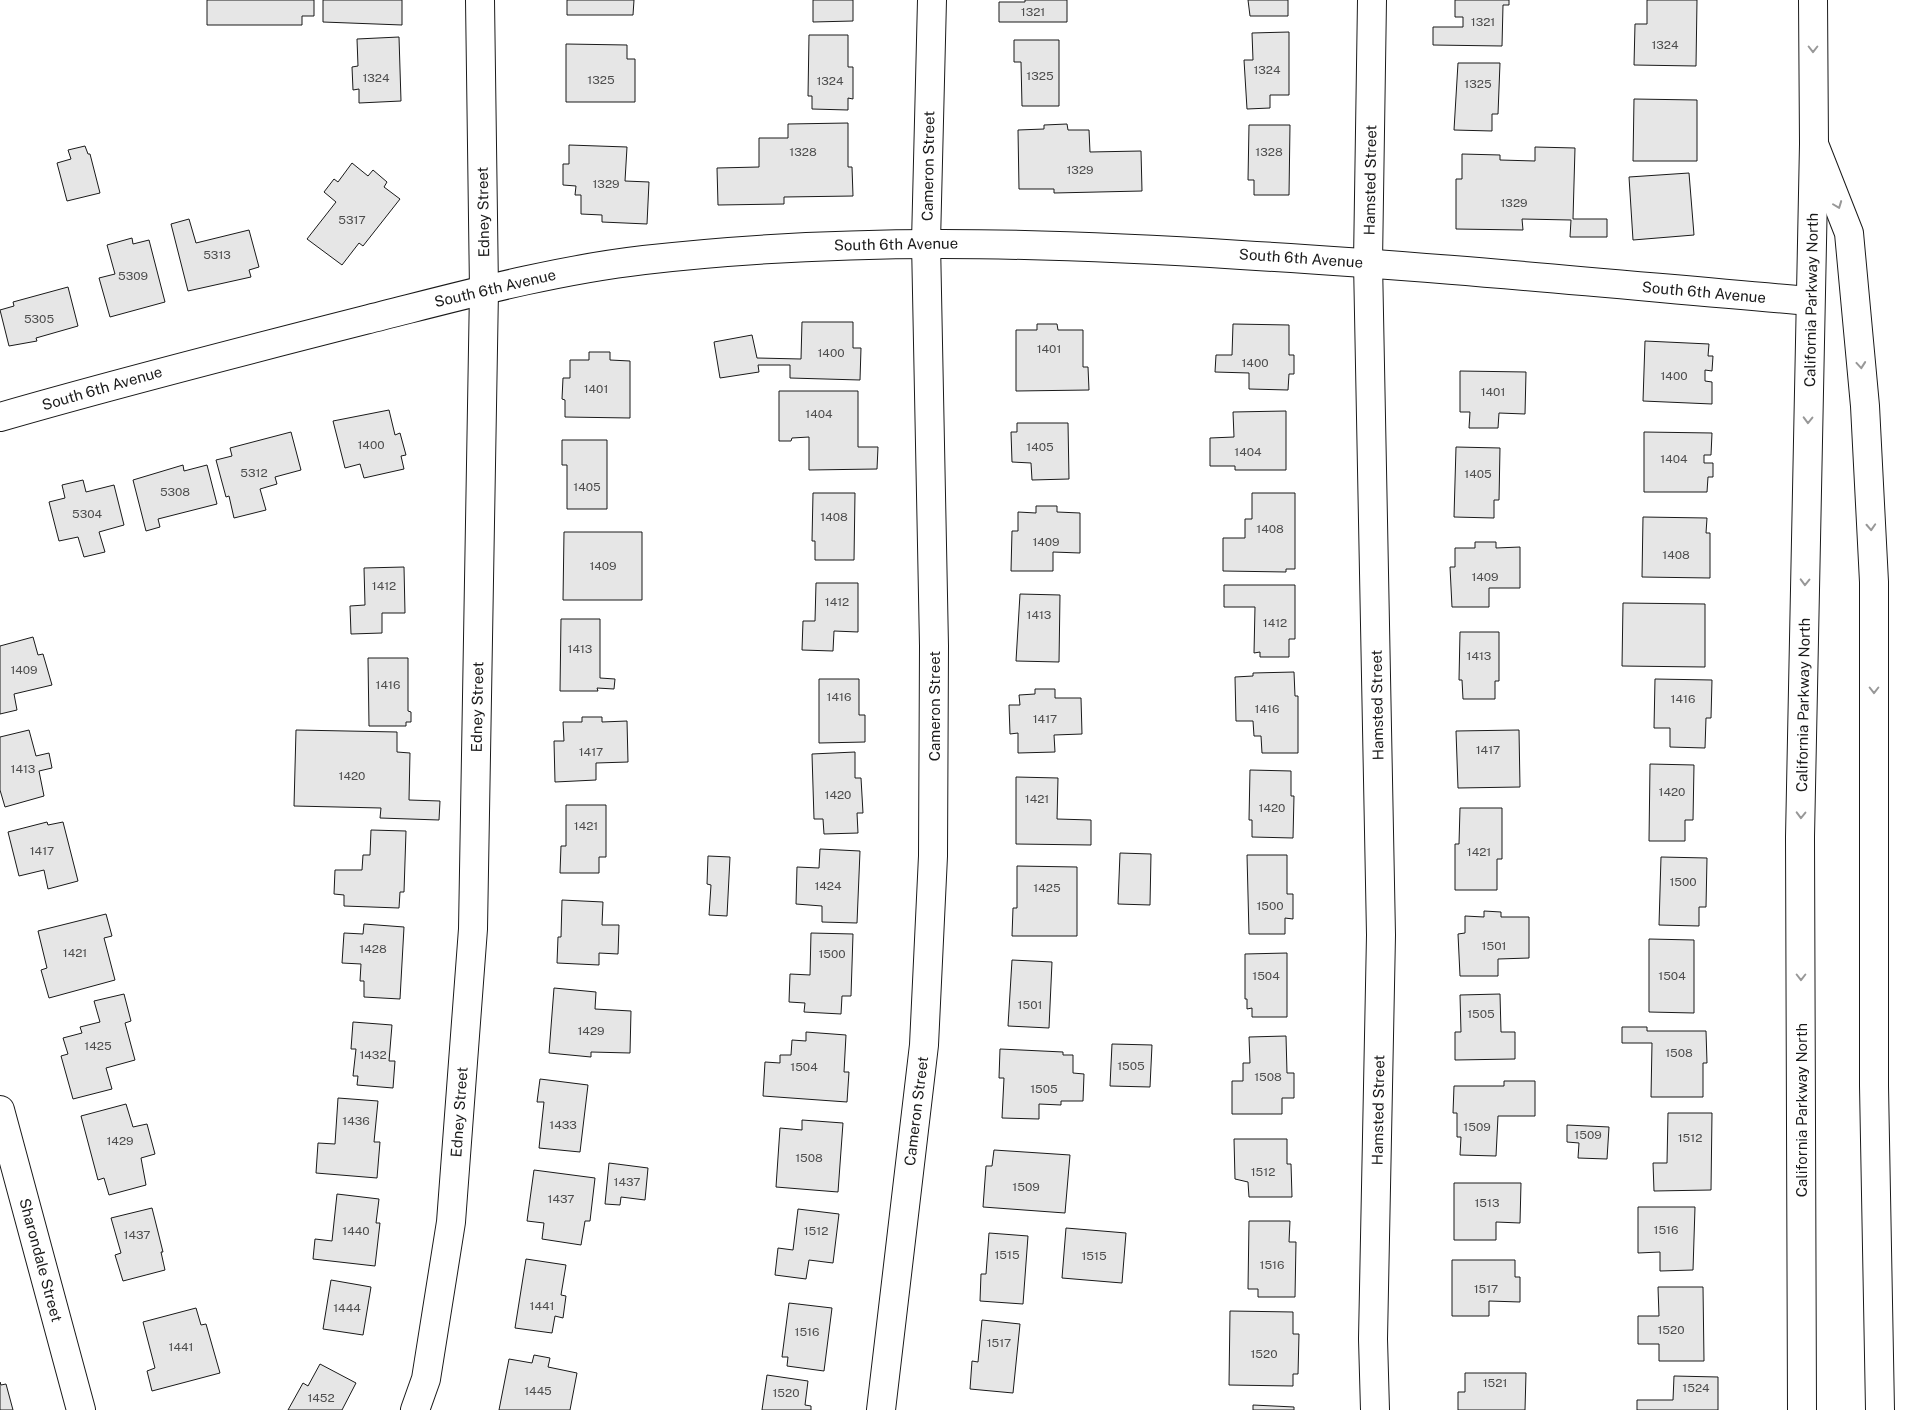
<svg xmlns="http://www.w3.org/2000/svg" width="1921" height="1410" font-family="'Public Sans',sans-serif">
<rect width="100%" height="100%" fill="#fff"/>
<!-- building -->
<g fill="#e6e6e6" stroke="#1a1a1a">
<polygon points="207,0 314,0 314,16 302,16 302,25 207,25"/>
<polygon points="323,0 402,0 402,25 323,22"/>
<polygon points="567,0 634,0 633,15 567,15"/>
<polygon points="813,0 853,0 853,21 813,22"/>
<polygon points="1025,0 1067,0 1067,22 999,22 999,2 1025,2"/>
<polygon points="1288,0 1288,16 1250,16 1248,0"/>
<polygon points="1455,0 1509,0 1509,5 1503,5 1502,46 1433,45 1433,27 1463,27 1463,17 1455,17"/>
<polygon points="1647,0 1697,0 1696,66 1634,65 1635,24 1647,24"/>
<polygon points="1289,32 1289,95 1270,95 1270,108 1247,109 1244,60 1253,60 1252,33"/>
<polygon points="809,35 848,35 848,67 853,67 853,99 848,98 848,110 812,109 812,96 808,96"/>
<polygon points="399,37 401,101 359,103 359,89 353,90 352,67 358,66 357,39"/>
<polygon points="1014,40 1059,40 1059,106 1022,106 1021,62 1014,62"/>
<polygon points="566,44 627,45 627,59 635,59 635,102 566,102"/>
<polygon points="1458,63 1500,63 1498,114 1492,114 1492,131 1454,130"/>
<polygon points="1634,99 1697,100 1697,161 1633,161"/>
<polygon points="848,123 848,167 852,167 853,196 784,197 784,204 718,205 717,168 759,167 759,138 788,138 788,124"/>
<polygon points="1067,124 1068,130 1089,130 1090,152 1141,151 1142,191 1054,193 1054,189 1019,189 1018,130 1044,129 1044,125"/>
<polygon points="1249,125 1290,125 1289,195 1254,195 1254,180 1248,180"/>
<polygon points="569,145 627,147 625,181 649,182 647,224 602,222 602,215 581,214 581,195 575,195 576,186 563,185 563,164 569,164"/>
<polygon points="85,146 88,154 90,154 100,193 67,201 57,163 71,159 68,150"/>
<polygon points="1535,147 1575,148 1573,219 1607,219 1607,237 1570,237 1571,220 1522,219 1523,230 1456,229 1456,179 1462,179 1462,154 1500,155 1500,160 1535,161"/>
<polygon points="352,163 368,176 373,170 387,182 384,187 400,199 363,246 359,243 342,265 307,239 336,202 324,192 334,179 338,182"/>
<polygon points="1689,173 1694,235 1633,240 1629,177"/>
<polygon points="189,219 196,243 249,230 259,267 249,270 251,277 188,291 171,224"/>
<polygon points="132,238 133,244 149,240 165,302 110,317 99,278 115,274 107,245"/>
<polygon points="68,287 78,326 36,338 37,341 9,346 0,310 14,306 13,302"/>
<polygon points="802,322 853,322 853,348 861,348 860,380 790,378 790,365 758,365 759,372 720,378 714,342 752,335 757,358 801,359"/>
<polygon points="1037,324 1057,324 1058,330 1083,330 1083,367 1088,367 1089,390 1016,391 1016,330 1037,330"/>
<polygon points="1233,324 1289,325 1289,355 1294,355 1294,374 1289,374 1288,390 1249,389 1249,373 1215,372 1216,355 1232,355"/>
<polygon points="1645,341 1709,344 1708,356 1713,356 1712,371 1705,370 1705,381 1712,382 1712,404 1643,401"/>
<polygon points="589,352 610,352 610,360 630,361 630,418 565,417 565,400 562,399 563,378 570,378 570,360 589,360"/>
<polygon points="1460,371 1526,372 1525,414 1499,413 1498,428 1469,428 1470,412 1460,412"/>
<polygon points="779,391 858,391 858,447 878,447 877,469 809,470 809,437 792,438 791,441 779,441"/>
<polygon points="389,410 395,435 400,433 406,455 401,456 404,469 364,478 360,464 345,468 333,421"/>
<polygon points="1286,411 1286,470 1235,470 1235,466 1210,466 1210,438 1234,437 1233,412"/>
<polygon points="1017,423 1068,423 1069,479 1032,480 1031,463 1012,462 1011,432 1017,432"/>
<polygon points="291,432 301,470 275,477 277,484 260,489 266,510 234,518 229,496 226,497 216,460 232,456 230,448"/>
<polygon points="1644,432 1712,433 1711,455 1704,455 1704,463 1713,463 1713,477 1708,477 1707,492 1644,492"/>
<polygon points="562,440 607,440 607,509 567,509 567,465 562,465"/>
<polygon points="1456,447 1500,448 1499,500 1494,500 1494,518 1454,517"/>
<polygon points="183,465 184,471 207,465 217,504 158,519 160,527 146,531 133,480"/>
<polygon points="83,480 86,492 114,485 124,525 99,532 105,552 84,557 78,537 59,541 49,502 65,498 62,485"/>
<polygon points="813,493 855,493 854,560 815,560 815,541 812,541"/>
<polygon points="1252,493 1295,493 1295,569 1286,569 1286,572 1223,571 1223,538 1245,538 1245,519 1252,519"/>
<polygon points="1036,506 1057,506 1057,512 1080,513 1080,553 1053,552 1053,571 1011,571 1012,531 1018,531 1018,512 1036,513"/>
<polygon points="1643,517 1707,518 1706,533 1710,533 1710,578 1642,577"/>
<polygon points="564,532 642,532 642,600 563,600"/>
<polygon points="1475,542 1496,542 1496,548 1520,547 1520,588 1489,588 1489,607 1452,607 1450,567 1455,567 1455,548 1475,548"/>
<polygon points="404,567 405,613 382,613 382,633 351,634 350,606 365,605 364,568"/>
<polygon points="816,583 858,583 858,632 834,631 833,651 802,650 803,621 815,621"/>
<polygon points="1224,585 1295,585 1295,639 1289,639 1289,657 1260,657 1260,652 1254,653 1255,607 1224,607"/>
<polygon points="1020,594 1060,595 1059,662 1016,661"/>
<polygon points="1623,603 1705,604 1705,667 1622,666"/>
<polygon points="561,619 600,619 600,678 615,679 614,689 597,688 598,691 560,691"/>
<polygon points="1460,632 1499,632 1499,681 1495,681 1495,699 1463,699 1462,680 1459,680"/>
<polygon points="33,637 38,655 43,654 52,685 14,694 17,710 0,714 0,646"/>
<polygon points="368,658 408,658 408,711 411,712 411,722 406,722 406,726 369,726"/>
<polygon points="1294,672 1295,696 1298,696 1298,753 1262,753 1261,736 1254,736 1253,721 1236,721 1235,677 1253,676 1253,673"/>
<polygon points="819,679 859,679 859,715 865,715 865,742 819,743"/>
<polygon points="1655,679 1712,680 1711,718 1706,718 1705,748 1670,747 1670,728 1654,728"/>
<polygon points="1035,689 1055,689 1055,698 1081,698 1082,734 1054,735 1055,752 1018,753 1018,733 1010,734 1009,705 1020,705 1019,695 1035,694"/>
<polygon points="582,717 602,717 602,722 627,721 628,762 596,763 596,780 555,782 554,741 564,741 563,722 582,722"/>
<polygon points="29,730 36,756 49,753 52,768 39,771 44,796 5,807 0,790 0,737"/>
<polygon points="296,730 397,732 397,752 410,753 409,800 440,801 439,820 380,818 381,808 294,806"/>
<polygon points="1519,730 1520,787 1458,788 1456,731"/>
<polygon points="855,752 855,778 861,778 863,813 857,813 858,833 824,834 823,819 814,819 812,754"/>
<polygon points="1650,764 1694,765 1693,820 1685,820 1685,841 1649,841"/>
<polygon points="1250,770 1291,771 1291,796 1294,796 1293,838 1252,837 1252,820 1249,820"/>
<polygon points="1016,777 1058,778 1057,819 1091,820 1091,845 1016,844"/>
<polygon points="566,805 606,805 606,857 599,857 599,873 560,873 561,846 566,846"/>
<polygon points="1460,808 1502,808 1502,859 1497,859 1497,890 1455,890 1455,844 1459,844"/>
<polygon points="47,822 48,825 63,822 78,881 48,889 44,870 19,876 8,832"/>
<polygon points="371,830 406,831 404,892 400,892 399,908 344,906 344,895 334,894 335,870 362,870 363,855 370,855"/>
<polygon points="820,849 860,851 857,923 822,922 822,906 796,904 797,867 819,868"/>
<polygon points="1120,853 1151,854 1150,905 1118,904"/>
<polygon points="1247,855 1287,855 1287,894 1293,894 1293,919 1285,918 1285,934 1249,934"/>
<polygon points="708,856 730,857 727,916 709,915 711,885 707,884"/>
<polygon points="1661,857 1707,858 1706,907 1699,907 1699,926 1659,925"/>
<polygon points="1017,866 1077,867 1077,936 1012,936 1013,908 1017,908"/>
<polygon points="562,900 603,902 602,925 619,925 618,954 599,953 599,965 557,963 558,937 561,937"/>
<polygon points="1484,911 1501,912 1501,917 1529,917 1529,958 1498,959 1498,976 1460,976 1458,934 1465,933 1465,916 1484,917"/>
<polygon points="106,914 112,936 104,938 115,980 49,998 41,970 47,968 38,931"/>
<polygon points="364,924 404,927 400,999 364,997 364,981 360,981 361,964 342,963 344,933 363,934"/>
<polygon points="811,933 853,934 851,996 842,996 841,1014 804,1012 805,1003 789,1002 790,974 810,975"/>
<polygon points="1649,939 1694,940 1694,1013 1649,1012"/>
<polygon points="1287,953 1287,1017 1252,1017 1252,1008 1247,1009 1247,999 1245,999 1245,954"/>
<polygon points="1012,960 1052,962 1049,1028 1008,1026"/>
<polygon points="554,988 596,992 595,1009 631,1011 630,1053 591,1052 591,1057 549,1053"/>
<polygon points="124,994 131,1021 125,1023 135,1060 106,1068 112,1089 73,1099 61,1056 68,1054 63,1038 82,1033 80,1027 100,1022 94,1001"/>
<polygon points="1500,994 1501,1032 1515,1032 1515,1059 1455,1060 1455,1032 1461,1032 1460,995"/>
<polygon points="353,1022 392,1025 389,1061 395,1061 393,1088 357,1085 358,1076 353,1076 356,1049 351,1049"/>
<polygon points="1622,1027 1647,1027 1647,1031 1706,1031 1707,1063 1703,1063 1703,1097 1651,1097 1652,1043 1622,1043"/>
<polygon points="806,1032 846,1035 844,1072 849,1072 847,1102 763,1096 765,1062 780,1063 780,1055 791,1055 792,1040 806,1041"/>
<polygon points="1286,1036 1287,1073 1294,1073 1294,1098 1282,1098 1282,1114 1232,1114 1232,1081 1243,1081 1243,1063 1250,1063 1249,1037"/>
<polygon points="1112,1044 1152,1045 1150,1087 1110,1086"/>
<polygon points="1000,1049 1063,1052 1063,1055 1073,1055 1073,1073 1084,1074 1083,1101 1061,1101 1061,1105 1039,1104 1039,1119 1002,1118 1004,1078 999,1078"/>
<polygon points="540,1079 588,1085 580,1152 539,1148 544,1102 537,1102"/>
<polygon points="1504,1081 1535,1081 1535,1116 1498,1116 1496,1156 1460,1155 1461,1137 1457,1137 1457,1113 1453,1113 1454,1086 1504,1086"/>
<polygon points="338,1098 378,1101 374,1142 380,1142 377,1178 316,1173 318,1143 335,1144"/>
<polygon points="126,1104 133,1127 147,1124 155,1154 141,1158 146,1185 109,1195 104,1178 98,1180 81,1116"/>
<polygon points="1668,1113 1712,1113 1711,1190 1654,1191 1653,1163 1667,1163"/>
<polygon points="802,1120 843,1123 838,1192 776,1187 780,1128 802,1130"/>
<polygon points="1567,1125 1609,1127 1607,1159 1578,1158 1579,1143 1567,1142"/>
<polygon points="1234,1139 1287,1139 1287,1164 1291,1164 1292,1197 1249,1197 1248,1182 1235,1179"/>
<polygon points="994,1150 1070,1155 1065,1213 983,1207 986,1166 992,1166"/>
<polygon points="609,1163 648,1168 645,1200 621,1197 620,1205 605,1204"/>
<polygon points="534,1170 595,1178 590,1221 585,1221 581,1245 542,1239 544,1223 527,1221"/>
<polygon points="1454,1183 1521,1183 1520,1223 1496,1222 1496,1240 1454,1240"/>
<polygon points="337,1194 379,1199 376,1223 380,1223 375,1266 313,1259 315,1239 332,1241"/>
<polygon points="1638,1207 1695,1207 1693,1270 1660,1271 1660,1252 1638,1253"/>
<polygon points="152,1208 163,1252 161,1252 165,1270 123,1281 115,1255 121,1253 111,1218"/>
<polygon points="798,1209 839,1214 833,1263 809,1260 806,1279 775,1275 778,1248 793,1250"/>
<polygon points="1249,1221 1290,1221 1289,1242 1296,1242 1295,1297 1258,1297 1258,1289 1248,1289"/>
<polygon points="1066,1228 1126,1233 1122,1283 1062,1278"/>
<polygon points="989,1233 1028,1236 1023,1304 980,1301 981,1274 986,1274"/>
<polygon points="526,1259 566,1265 561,1295 566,1296 563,1318 555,1316 552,1333 515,1328"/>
<polygon points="1452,1260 1515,1260 1515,1277 1520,1277 1520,1302 1489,1301 1489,1316 1452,1316"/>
<polygon points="331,1280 371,1287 363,1335 323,1329"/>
<polygon points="1658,1287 1703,1287 1704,1361 1659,1361 1659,1344 1638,1344 1638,1316 1659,1316"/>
<polygon points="789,1303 832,1308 824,1371 787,1366 788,1357 782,1357"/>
<polygon points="196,1308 201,1325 206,1324 220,1373 152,1391 147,1371 155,1368 143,1322"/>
<polygon points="1230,1311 1293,1312 1293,1334 1299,1334 1298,1374 1293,1374 1293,1386 1229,1385"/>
<polygon points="982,1320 1020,1324 1013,1393 970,1389 972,1361 978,1362"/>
<polygon points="534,1355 550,1358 548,1367 577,1373 570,1410 499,1410 509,1359 532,1363"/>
<polygon points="320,1364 356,1383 342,1410 288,1410 303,1383 308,1386"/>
<polygon points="1465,1373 1526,1373 1525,1410 1458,1410 1458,1392 1465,1392"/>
<polygon points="767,1375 808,1381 805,1405 811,1406 811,1410 762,1410"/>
<polygon points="1674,1376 1718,1377 1718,1410 1637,1410 1637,1400 1673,1400"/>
<polygon points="0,1382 1,1385 6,1384 13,1410 0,1410"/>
<polygon points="1253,1405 1294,1407 1294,1410 1253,1410"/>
</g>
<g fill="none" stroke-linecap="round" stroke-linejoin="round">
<!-- minor casing -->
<g stroke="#1a1a1a" stroke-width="30">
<g id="minor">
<polyline points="1372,0 1368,262 1381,935 1373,1339 1375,1410"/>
<path d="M0,417C121,382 243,351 365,320C457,297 549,271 644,260C844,237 1040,242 1241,255C1431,266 1621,285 1810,301"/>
<polyline points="0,1110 81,1410"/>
<polyline points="415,1410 426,1379 451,1222 473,929 484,290 480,0"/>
<polyline points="881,1410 924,1045 933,856 934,646 926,242 932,0"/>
</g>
</g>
<!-- secondary casing -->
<g stroke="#1a1a1a" stroke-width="30">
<polyline id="secondary" points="1802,1410 1800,837 1814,144 1813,0"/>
</g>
<!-- motorway casing -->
<g stroke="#1a1a1a" stroke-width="30">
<polyline id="motorway" points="1814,144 1849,233 1865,406 1874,582 1874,1086 1880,1410"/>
</g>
<!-- minor -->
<use href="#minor" stroke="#fff" stroke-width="28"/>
<!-- secondary -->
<use href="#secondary" stroke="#fff" stroke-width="28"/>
<!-- motorway -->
<use href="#motorway" stroke="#fff" stroke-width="28"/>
</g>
<!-- one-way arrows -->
<defs><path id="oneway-chevron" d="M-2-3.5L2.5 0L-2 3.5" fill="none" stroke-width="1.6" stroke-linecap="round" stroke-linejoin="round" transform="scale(1.25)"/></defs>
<g stroke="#989898">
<use href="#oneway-chevron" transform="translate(1813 49) rotate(90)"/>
<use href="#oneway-chevron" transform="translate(1838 205) rotate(69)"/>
<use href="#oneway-chevron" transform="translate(1861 365) rotate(85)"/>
<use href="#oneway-chevron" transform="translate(1808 420) rotate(91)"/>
<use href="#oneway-chevron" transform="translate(1871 527) rotate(87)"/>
<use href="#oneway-chevron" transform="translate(1805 582) rotate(91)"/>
<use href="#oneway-chevron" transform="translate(1874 690) rotate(90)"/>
<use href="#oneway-chevron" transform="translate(1801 815) rotate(91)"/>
<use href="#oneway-chevron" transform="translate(1801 977) rotate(90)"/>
</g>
<g text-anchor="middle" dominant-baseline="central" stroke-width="4" stroke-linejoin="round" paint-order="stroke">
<!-- number labels -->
<g font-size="12" fill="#4d4d4d">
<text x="1033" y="12">1321</text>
<text x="1483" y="22">1321</text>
<text x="1665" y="45">1324</text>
<text x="1267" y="70">1324</text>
<text x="1040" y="76">1325</text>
<text x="376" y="78">1324</text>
<text x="601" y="80">1325</text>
<text x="830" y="81">1324</text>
<text x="1478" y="84">1325</text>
<text x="803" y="152">1328</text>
<text x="1269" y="152">1328</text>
<text x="1080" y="170">1329</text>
<text x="606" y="184">1329</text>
<text x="1514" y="203">1329</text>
<text x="352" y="220">5317</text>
<text x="217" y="255">5313</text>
<text x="133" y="276">5309</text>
<text x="39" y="319">5305</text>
<text x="1049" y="349">1401</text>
<text x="831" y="353">1400</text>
<text x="1255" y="363">1400</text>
<text x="1674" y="376">1400</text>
<text x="596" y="389">1401</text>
<text x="1493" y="392">1401</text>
<text x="819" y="414">1404</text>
<text x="371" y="445">1400</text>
<text x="1040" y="447">1405</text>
<text x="1248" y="452">1404</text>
<text x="1674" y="459">1404</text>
<text x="254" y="473">5312</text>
<text x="1478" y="474">1405</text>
<text x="587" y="487">1405</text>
<text x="175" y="492">5308</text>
<text x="87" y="514">5304</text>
<text x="834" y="517">1408</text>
<text x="1270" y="529">1408</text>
<text x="1046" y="542">1409</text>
<text x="1676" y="555">1408</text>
<text x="603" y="566">1409</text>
<text x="1485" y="577">1409</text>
<text x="384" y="586">1412</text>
<text x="837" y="602">1412</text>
<text x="1039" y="615">1413</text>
<text x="1275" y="623">1412</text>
<text x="580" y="649">1413</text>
<text x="1479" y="656">1413</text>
<text x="24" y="670">1409</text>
<text x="388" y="685">1416</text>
<text x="839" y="697">1416</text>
<text x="1683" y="699">1416</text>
<text x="1267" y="709">1416</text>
<text x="1045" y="719">1417</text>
<text x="1488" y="750">1417</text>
<text x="591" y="752">1417</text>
<text x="23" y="769">1413</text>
<text x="352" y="776">1420</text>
<text x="1672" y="792">1420</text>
<text x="838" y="795">1420</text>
<text x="1037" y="799">1421</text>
<text x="1272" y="808">1420</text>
<text x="586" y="826">1421</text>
<text x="42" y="851">1417</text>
<text x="1479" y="852">1421</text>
<text x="1683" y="882">1500</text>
<text x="828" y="886">1424</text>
<text x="1047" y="888">1425</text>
<text x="1270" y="906">1500</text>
<text x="1494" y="946">1501</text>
<text x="373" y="949">1428</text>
<text x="75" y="953">1421</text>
<text x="832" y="954">1500</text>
<text x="1266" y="976">1504</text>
<text x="1672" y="976">1504</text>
<text x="1030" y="1005">1501</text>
<text x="1481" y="1014">1505</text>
<text x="591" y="1031">1429</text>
<text x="98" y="1046">1425</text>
<text x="1679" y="1053">1508</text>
<text x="373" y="1055">1432</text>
<text x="1131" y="1066">1505</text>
<text x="804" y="1067">1504</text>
<text x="1268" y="1077">1508</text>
<text x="1044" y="1089">1505</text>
<text x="356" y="1121">1436</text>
<text x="563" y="1125">1433</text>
<text x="1477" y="1127">1509</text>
<text x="1588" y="1135">1509</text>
<text x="1690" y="1138">1512</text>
<text x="120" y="1141">1429</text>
<text x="809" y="1158">1508</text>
<text x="1263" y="1172">1512</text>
<text x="627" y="1182">1437</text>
<text x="1026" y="1187">1509</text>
<text x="561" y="1199">1437</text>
<text x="1487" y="1203">1513</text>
<text x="1666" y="1230">1516</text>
<text x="356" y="1231">1440</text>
<text x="816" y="1231">1512</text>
<text x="137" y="1235">1437</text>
<text x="1007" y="1255">1515</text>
<text x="1094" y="1256">1515</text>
<text x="1272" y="1265">1516</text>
<text x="1486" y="1289">1517</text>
<text x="542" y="1306">1441</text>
<text x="347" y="1308">1444</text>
<text x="1671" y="1330">1520</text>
<text x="807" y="1332">1516</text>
<text x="999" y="1343">1517</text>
<text x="181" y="1347">1441</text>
<text x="1264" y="1354">1520</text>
<text x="1495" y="1383">1521</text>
<text x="1696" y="1388">1524</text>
<text x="538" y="1391">1445</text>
<text x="786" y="1393">1520</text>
<text x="321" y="1398">1452</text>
</g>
<!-- street labels -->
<g font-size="15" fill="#1a1a1a" stroke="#fff">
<text transform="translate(928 166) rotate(-89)">Cameron Street</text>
<text transform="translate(1370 180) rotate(-89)">Hamsted Street</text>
<text transform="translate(483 212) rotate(-91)">Edney Street</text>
<text transform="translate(896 244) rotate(-1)">South 6th Avenue</text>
<text transform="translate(1301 258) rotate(4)">South 6th Avenue</text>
<text transform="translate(495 288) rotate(-13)">South 6th Avenue</text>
<text transform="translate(1704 292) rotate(5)">South 6th Avenue</text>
<text transform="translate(1811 300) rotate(-89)">California Parkway North</text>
<text transform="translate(102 388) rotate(-16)">South 6th Avenue</text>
<text transform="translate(1377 705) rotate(-91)">Hamsted Street</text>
<text transform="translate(1803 705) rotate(-89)">California Parkway North</text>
<text transform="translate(934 706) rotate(-90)">Cameron Street</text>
<text transform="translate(477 707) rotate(-89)">Edney Street</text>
<text transform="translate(1378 1110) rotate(-89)">Hamsted Street</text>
<text transform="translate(1801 1110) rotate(-90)">California Parkway North</text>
<text transform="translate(916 1111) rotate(-83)">Cameron Street</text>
<text transform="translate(459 1112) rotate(-86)">Edney Street</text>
<text transform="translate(41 1260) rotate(75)">Sharondale Street</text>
</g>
</g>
</svg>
